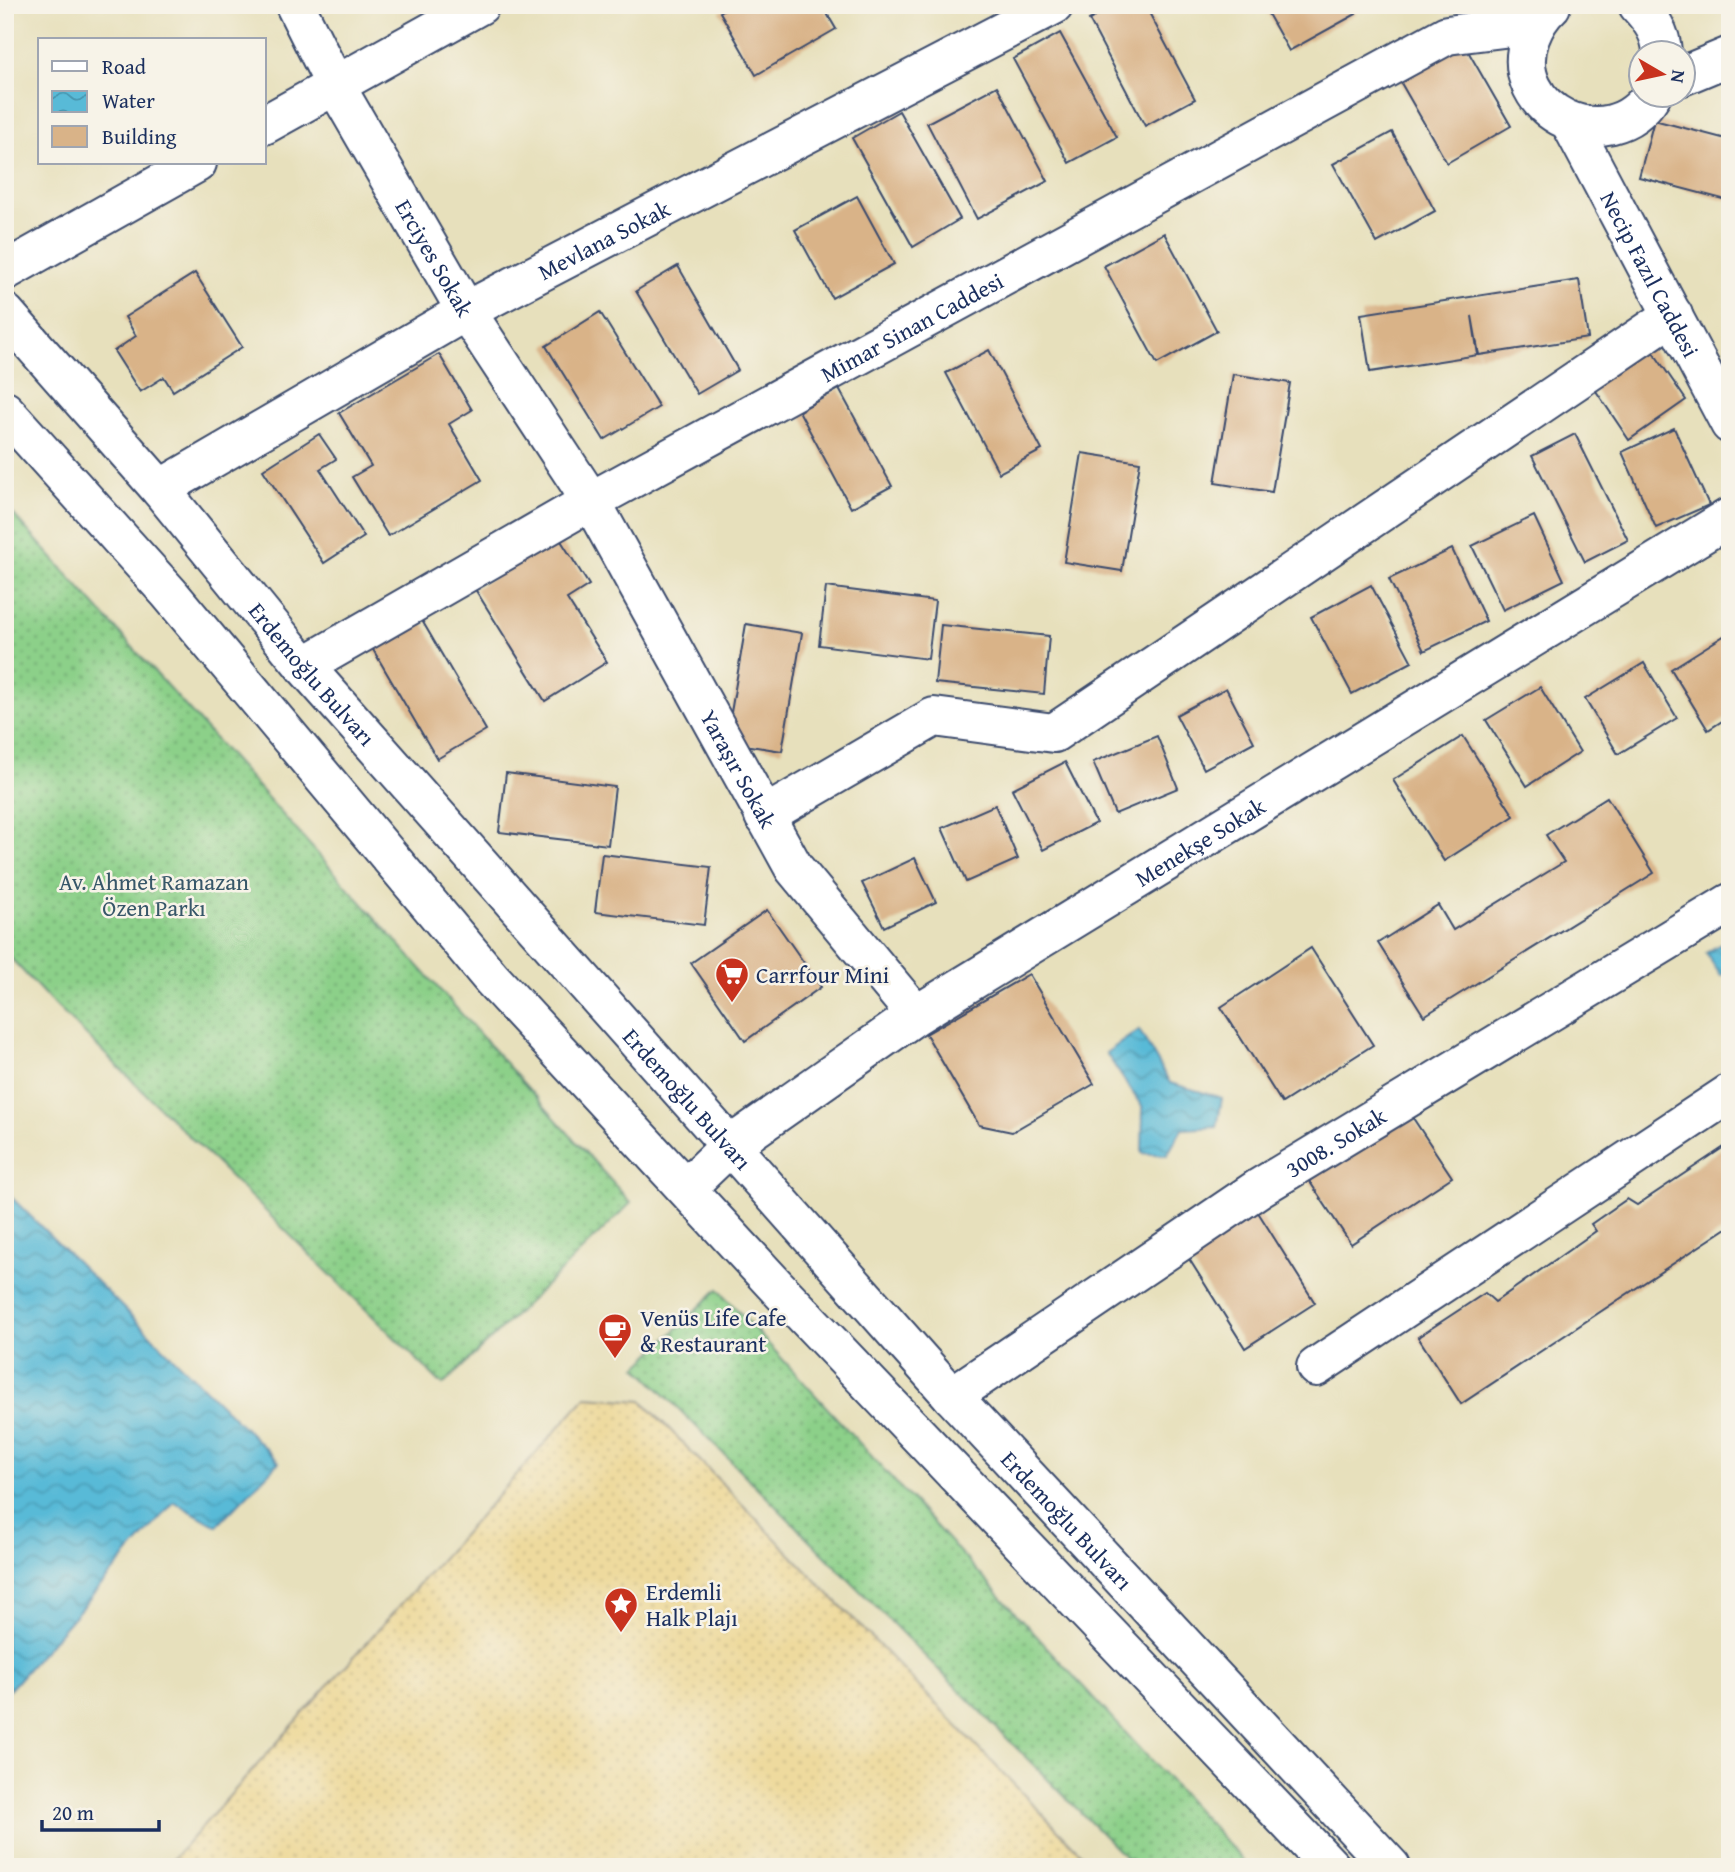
<svg xmlns="http://www.w3.org/2000/svg" width="1735" height="1872" font-family="'Gentium Book Plus',serif">
<defs>
<pattern id="grass-dots" width="8" height="8" patternUnits="userSpaceOnUse" patternTransform="scale(1.75)"><rect width="8" height="8" fill="#8cd089"/><path d="M2 2h.1M6 6h.1" fill="none" stroke="#72a973" stroke-width="1.8" stroke-linecap="round"/></pattern>
<pattern id="sand-dots" width="8" height="8" patternUnits="userSpaceOnUse" patternTransform="scale(1.75)"><rect width="8" height="8" fill="#eeda9e"/><path d="M2 2h.1M6 6h.1" fill="none" stroke="#ccbb8a" stroke-width="1.8" stroke-linecap="round"/></pattern>
<pattern id="water-waves" width="16" height="10" patternUnits="userSpaceOnUse" patternTransform="scale(1.75)"><rect width="16" height="10" fill="#58bad7"/><path d="M0 5q4-4 8 0t8 0" fill="none" stroke="#4898b2"/></pattern>
</defs>
<rect width="100%" height="100%" fill="#f7f3e8"/>
<filter id="ink" filterUnits="userSpaceOnUse"><feTurbulence type="fractalNoise" baseFrequency=".0143" numOctaves="2"/><feDisplacementMap in="SourceGraphic" scale="14" xChannelSelector="R" yChannelSelector="G"/><feConvolveMatrix kernelMatrix="1 2 1 2 8 2 1 2 1" color-interpolation-filters="sRGB"/></filter>
<filter id="wash" filterUnits="userSpaceOnUse"><feTurbulence type="fractalNoise" baseFrequency=".00686" numOctaves="4" result="noise"/><feDisplacementMap in="SourceGraphic" scale="28" xChannelSelector="R" yChannelSelector="G"/><feGaussianBlur stdDeviation="1.57" result="paint"/><feColorMatrix in="noise" values="0 0 0 0 0 0 0 0 0 0 0 0 0 0 0 0 0 1.4 0 .05"/><feComposite in="paint" operator="in"/></filter>
<g filter="url(#wash)">
<rect width="100%" height="100%" fill="#e7e0bc"/>
<!-- grass -->
<g fill="url(#grass-dots)" stroke="#548074" stroke-width="2">
<polygon points="5,505 631,1203 443,1385 48,998 5,952"/>
<polygon points="718,1289 1249,1867 1135,1867 637,1367"/>
</g>
<!-- sand -->
<polygon fill="url(#sand-dots)" stroke="#84847e" stroke-width="2" points="586,1397 642,1401 1094,1867 166,1867"/>
<!-- water -->
<g fill="url(#water-waves)" stroke="#3a749a" stroke-width="2">
<polygon points="1730,938 1730,971 1721,976 1706,953"/>
<polygon points="1139,1030 1170,1083 1222,1098 1217,1127 1182,1129 1167,1155 1142,1153 1143,1108 1106,1053"/>
<polygon points="5,1191 279,1462 217,1526 174,1502 5,1695"/>
</g>
<g id="blocks">
<!-- building -->
<g fill="#d9b388">
<polygon points="731,5 822,5 836,29 756,75 720,12"/>
<polygon points="1117,5 1145,5 1195,99 1145,126 1089,20"/>
<polygon points="1263,5 1351,5 1356,14 1289,51"/>
<polygon points="1060,33 1117,137 1069,163 1013,59"/>
<polygon points="1461,39 1511,126 1447,163 1397,76"/>
<polygon points="997,86 1048,181 977,219 927,123"/>
<polygon points="899,111 960,219 913,247 852,138"/>
<polygon points="1654,120 1730,140 1730,201 1639,177"/>
<polygon points="1392,132 1435,211 1377,243 1333,164"/>
<polygon points="857,196 894,264 832,298 795,230"/>
<polygon points="1164,233 1217,331 1157,364 1104,266"/>
<polygon points="678,266 738,370 697,394 636,291"/>
<polygon points="195,273 242,347 173,391 164,377 140,392 114,351 136,336 125,317"/>
<polygon points="1579,280 1588,338 1479,355 1472,316 1478,355 1370,372 1361,314"/>
<polygon points="600,312 659,407 604,440 546,346"/>
<polygon points="1647,343 1686,400 1629,440 1590,382"/>
<polygon points="989,350 1042,450 999,473 946,373"/>
<polygon points="439,354 472,410 449,424 482,480 388,536 352,477 371,466 339,413"/>
<polygon points="1233,374 1290,383 1272,492 1215,483"/>
<polygon points="839,389 892,486 851,508 799,411"/>
<polygon points="1674,428 1709,505 1656,528 1622,452"/>
<polygon points="319,434 336,459 320,469 364,537 324,563 263,470"/>
<polygon points="1575,434 1628,540 1585,562 1532,456"/>
<polygon points="1082,453 1140,462 1122,571 1064,562"/>
<polygon points="1534,516 1564,580 1503,610 1472,546"/>
<polygon points="558,536 589,585 567,599 607,662 545,701 475,589"/>
<polygon points="1452,549 1486,621 1424,651 1389,579"/>
<polygon points="1371,585 1412,662 1352,694 1311,617"/>
<polygon points="826,587 935,601 928,659 819,645"/>
<polygon points="417,612 486,730 437,759 368,641"/>
<polygon points="746,624 802,633 782,751 726,742"/>
<polygon points="941,625 1049,636 1044,694 935,683"/>
<polygon points="1730,632 1730,716 1708,730 1671,669"/>
<polygon points="1644,663 1677,718 1618,754 1585,699"/>
<polygon points="1540,687 1580,752 1527,786 1486,720"/>
<polygon points="1226,688 1254,742 1204,769 1176,715"/>
<polygon points="1157,736 1178,788 1115,814 1093,762"/>
<polygon points="1463,736 1514,816 1444,861 1393,780"/>
<polygon points="1065,762 1096,823 1043,850 1012,789"/>
<polygon points="506,773 615,787 608,845 499,832"/>
<polygon points="1607,797 1654,873 1424,1016 1378,943 1438,905 1453,930 1564,862 1546,835"/>
<polygon points="995,805 1018,859 966,882 942,828"/>
<polygon points="602,854 711,867 704,925 595,912"/>
<polygon points="915,858 936,902 884,927 862,883"/>
<polygon points="767,910 821,987 745,1041 691,963"/>
<polygon points="1311,948 1373,1045 1282,1103 1221,1007"/>
<polygon points="1029,974 1094,1084 1012,1132 979,1125 926,1034"/>
<polygon points="1405,1106 1452,1177 1351,1244 1304,1173"/>
<polygon points="1730,1143 1730,1226 1461,1404 1418,1337 1485,1293 1495,1302 1596,1231 1591,1224 1627,1199 1637,1205"/>
<polygon points="1256,1209 1315,1303 1245,1348 1186,1254"/>
</g>
</g>
</g>
<g filter="url(#ink)">
<use href="#blocks" fill-opacity="0" stroke="#3a4a6c" stroke-width="2"/>
<g fill="none" stroke-linecap="round" stroke-linejoin="round">
<!-- minor casing -->
<g stroke="#3a4a6c" stroke-width="42">
<g id="minor">
<path id="s1" d="M295,5L335,85L466,311L591,501L794,868L916,1015"/>
<path d="M1638,5C1651,19 1661,33 1662,52"/>
<path d="M1551,6C1541,15 1535,25 1530,38C1504,111 1609,162 1652,94"/>
<polyline points="1682,76 1730,56"/>
<path id="s2" d="M1570,122L1730,424"/>
<polyline points="264,125 480,5"/>
<polyline points="5,271 197,163"/>
<path id="s3" d="M160,489L466,311L1054,5"/>
<path id="s4" d="M304,666L591,501L1447,35L1535,24"/>
<polyline points="764,816 934,717 1054,733 1673,315"/>
<path id="s5" d="M686,1188L731,1145L916,1015L1730,517"/>
<polyline points="1316,1367 1730,1093"/>
<path id="s6" d="M952,1396L1259,1188L1730,903"/>
</g>
</g>
<!-- major casing -->
<g stroke="#3a4a6c" stroke-width="42">
<g id="major">
<path id="s7" d="M5,313L160,489L304,666L952,1396L1391,1867"/>
<polyline points="5,411 169,593 491,978 775,1285 1331,1867"/>
</g>
</g>
<!-- minor -->
<use href="#minor" stroke="#fff" stroke-width="38"/>
<!-- major -->
<use href="#major" stroke="#fff" stroke-width="38"/>
</g>
</g>
<!-- icons -->
<defs>
<g id="supermarket-pin" transform="scale(1.75)"><path d="M0 17L-7.5 6A9.5 9.5 0 1 1 7.5 6Z" fill="#c8321e" stroke="#f7f3e8"/><path d="M-6-5.5h2.5l.6 2H6L4.5 2H-2.5L-4.4-4H-6ZM-1.5 3.2a1.3 1.3 0 1 0 .1 0ZM3 3.2a1.3 1.3 0 1 0 .1 0Z" fill="#fff"/></g>
<g id="cafe-pin" transform="scale(1.75)"><path d="M0 17L-7.5 6A9.5 9.5 0 1 1 7.5 6Z" fill="#c8321e" stroke="#f7f3e8"/><path d="M-5.5-4.5H6V0H3Q3 3.5 0 3.5H-2.5Q-5.5 3.5-5.5 0ZM3-3.2v2h1.7v-2ZM-6 4.5H4V6H-6Z" fill="#fff"/></g>
<g id="sight-pin" transform="scale(1.75)"><path d="M0 17L-7.5 6A9.5 9.5 0 1 1 7.5 6Z" fill="#c8321e" stroke="#f7f3e8"/><path d="M0-6L1.8-2.2L6-1.7L2.9 1.2L3.7 5.4L0 3.3L-3.7 5.4L-2.9 1.2L-6-1.7L-1.8-2.2Z" fill="#fff"/></g>
</defs>
<g fill-rule="evenodd">
<use href="#supermarket-pin" x="732" y="974"/>
<use href="#cafe-pin" x="615" y="1330"/>
<use href="#sight-pin" x="621" y="1604"/>
</g>
<g text-anchor="middle" dominant-baseline="central" stroke-width="5" stroke-linejoin="round" paint-order="stroke">
<!-- street labels -->
<g font-size="23" fill="#1b2f5e" stroke="#f7f3e8">
<text stroke="none"><textPath href="#s3" startOffset="509">Mevlana Sokak</textPath></text>
<text stroke="none"><textPath href="#s1" startOffset="289">Erciyes Sokak</textPath></text>
<text stroke="none"><textPath href="#s2" startOffset="172">Necip Fazıl Caddesi</textPath></text>
<text stroke="none"><textPath href="#s4" startOffset="696">Mimar Sinan Caddesi</textPath></text>
<text stroke="none"><textPath href="#s7" startOffset="474">Erdemoğlu Bulvarı</textPath></text>
<text stroke="none"><textPath href="#s1" startOffset="884">Yaraşır Sokak</textPath></text>
<text stroke="none"><textPath href="#s5" startOffset="621">Menekşe Sokak</textPath></text>
<text stroke="none"><textPath href="#s7" startOffset="1041">Erdemoğlu Bulvarı</textPath></text>
<text stroke="none"><textPath href="#s6" startOffset="460">3008. Sokak</textPath></text>
<text stroke="none"><textPath href="#s7" startOffset="1608">Erdemoğlu Bulvarı</textPath></text>
</g>
<!-- park labels -->
<g font-size="23" fill="#375769" stroke="#f7f3e8">
<text x="154" y="881">Av. Ahmet Ramazan<tspan x="154" dy="26">Özen Parkı</tspan></text>
</g>
<!-- poi labels -->
<g font-size="23" fill="#1b2f5e" stroke="#f7f3e8" text-anchor="start">
<text x="756" y="974">Carrfour Mini</text>
<text x="640" y="1317">Venüs Life Cafe<tspan x="640" dy="26">&amp; Restaurant</tspan></text>
<text x="646" y="1591">Erdemli<tspan x="646" dy="26">Halk Plajı</tspan></text>
</g>
</g>
<!-- margin -->
<rect width="1735" height="1872" fill="none" stroke="#f7f3e8" stroke-width="28"/>
<!-- legend -->
<rect x="38" y="38" width="228" height="126" fill="#f7f3e8" stroke="#9fa5b1" stroke-width="2"/>
<rect x="52" y="61" width="35" height="10" fill="#ffffff" stroke="#9fa5b1" stroke-width="2"/>
<text x="102" y="74" font-size="21" fill="#1b2f5e">Road</text>
<rect x="52" y="91" width="35" height="21" fill="url(#water-waves)" stroke="#9fa5b1" stroke-width="2"/>
<text x="102" y="108" font-size="21" fill="#1b2f5e">Water</text>
<rect x="52" y="126" width="35" height="21" fill="#d9b388" stroke="#9fa5b1" stroke-width="2"/>
<text x="102" y="144" font-size="21" fill="#1b2f5e">Building</text>
<!-- north arrow -->
<g transform="translate(1662 74) rotate(99)"><circle r="33" fill="#f7f3e8" stroke="#9fa5b1" stroke-width="2"/>
<path d="M0-5L12 26L0 18L-12 26Z" fill="#c8321e"/>
<text y="-10" font-size="19" font-weight="bold" text-anchor="middle" fill="#1b2f5e">N</text>
</g>
<!-- scale -->
<path d="M42 1820v10h117v-10" fill="none" stroke="#1b2f5e" stroke-width="3.5"/>
<text x="52" y="1820" font-size="21" fill="#1b2f5e" stroke="#f7f3e8" stroke-width="5" paint-order="stroke">20 m</text>
</svg>
